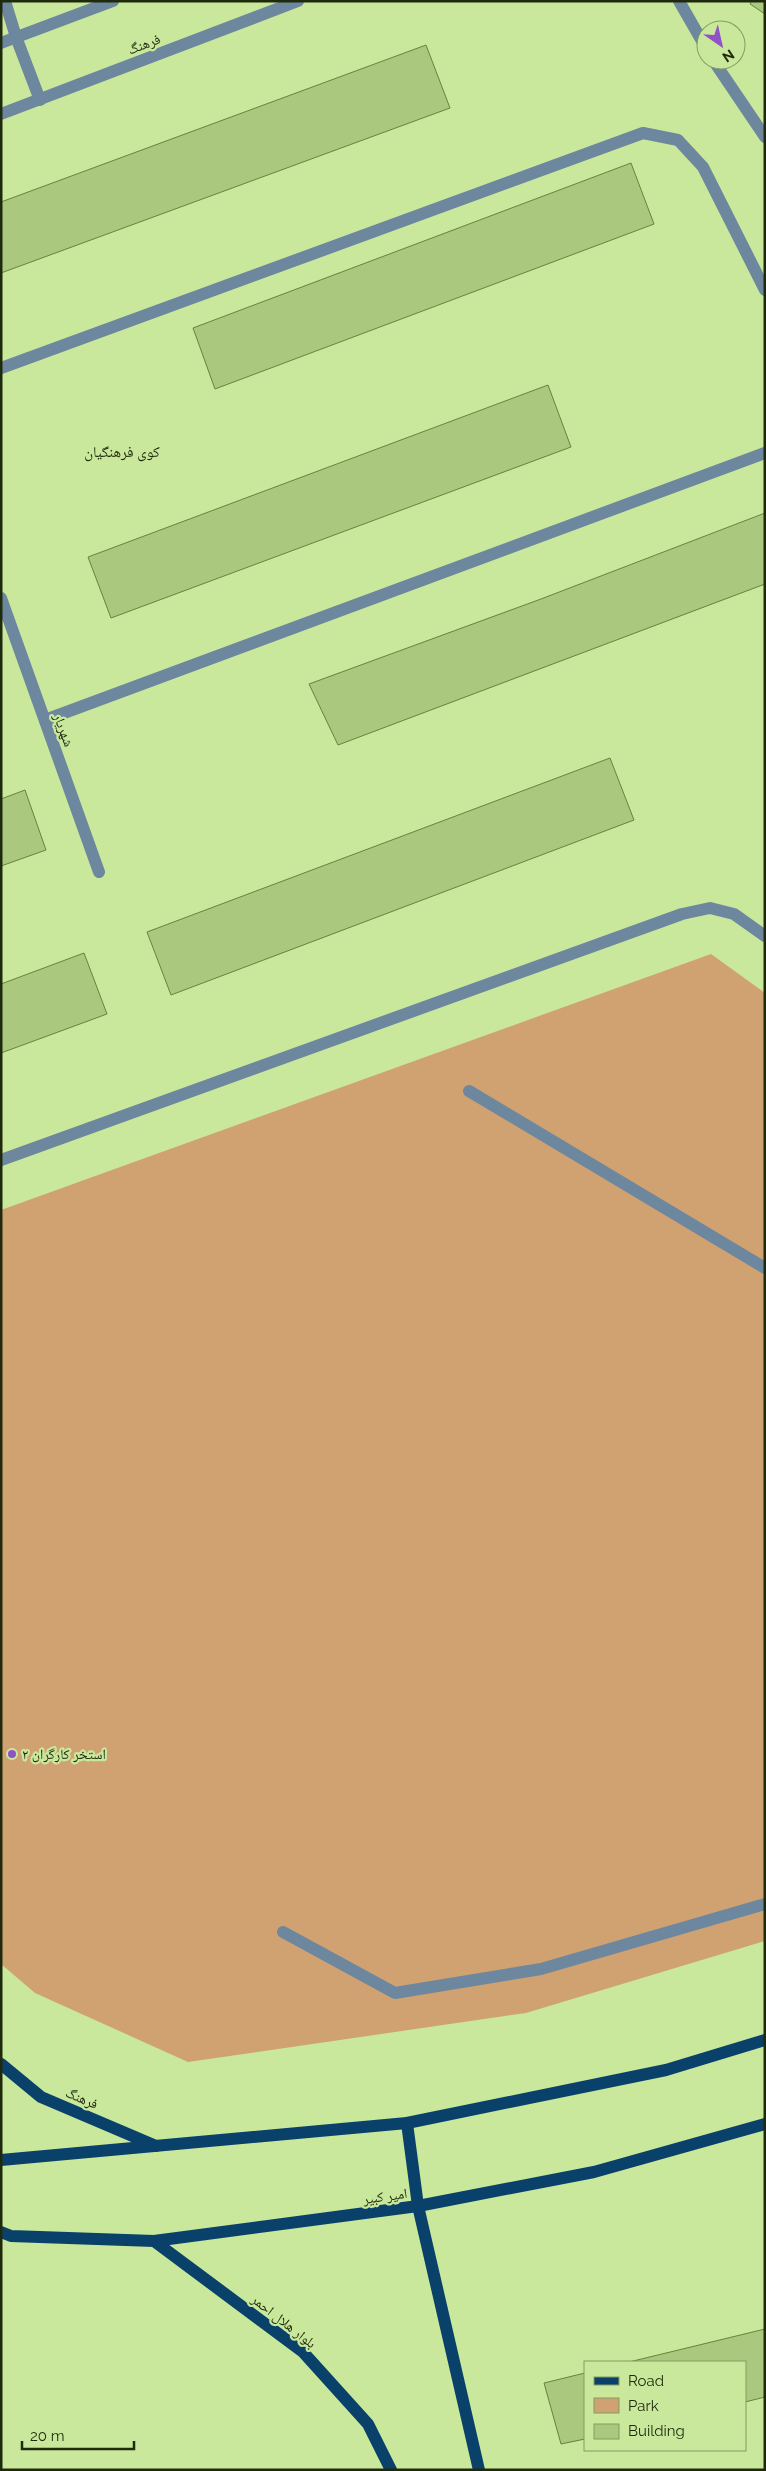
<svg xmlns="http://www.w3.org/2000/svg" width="766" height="2471" font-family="Raleway,'Noto Naskh Arabic',sans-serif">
<rect width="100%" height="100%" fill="#c9e89c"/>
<!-- green -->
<polygon fill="#d1a271" points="711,954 765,993 765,1941 526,2013 188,2062 35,1993 1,1964 1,1210"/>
<!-- building -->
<g fill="#aac87e" stroke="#68833b">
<polygon points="752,1 765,1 765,14 750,4"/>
<polygon points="426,45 450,108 1,273 1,202"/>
<polygon points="631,163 654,224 215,389 193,328"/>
<polygon points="548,385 571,447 111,618 88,557"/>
<polygon points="765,513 765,584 338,745 309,684 541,599"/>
<polygon points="610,758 634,820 171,995 147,932"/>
<polygon points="25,790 46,850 1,866 1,799"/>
<polygon points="84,953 107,1014 1,1053 1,984"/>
<polygon points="765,2329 765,2397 745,2402 745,2362 629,2362"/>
<polygon points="585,2373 585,2439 561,2444 544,2383"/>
</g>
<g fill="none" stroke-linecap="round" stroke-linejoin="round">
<!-- minor -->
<g stroke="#6d879f" stroke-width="12">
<polyline points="5,1 16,37 40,100"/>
<polyline points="679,1 706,48"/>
<polyline points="1,43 113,1"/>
<polyline points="713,60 765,137"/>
<polyline points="1,114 298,1"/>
<polyline points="1,368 643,133 678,140 703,167 765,290"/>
<polyline points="1,598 99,872"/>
<polyline points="45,720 765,453"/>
<polyline points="469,1091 765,1268"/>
<polyline points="1,1160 682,914 710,908 734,914 765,936"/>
<polyline points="283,1932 395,1993 541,1969 765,1904"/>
</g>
<!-- major -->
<g stroke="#09416a" stroke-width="12">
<polyline points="1,2064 41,2097 156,2146"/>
<polyline points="407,2123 418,2206 479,2470"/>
<polyline points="1,2160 407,2123 666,2070 765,2040"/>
<polyline points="1,2232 11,2236 154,2241 418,2206 594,2172 765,2124"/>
<polyline points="154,2241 303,2352 368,2424 391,2470"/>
</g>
</g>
<!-- markers -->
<circle fill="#9151c7" stroke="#c9e89c" stroke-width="2" cx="12" cy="1754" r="5"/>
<g text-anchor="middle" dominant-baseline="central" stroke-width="4.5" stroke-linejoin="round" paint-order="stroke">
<!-- street labels -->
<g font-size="14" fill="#1f2a0c" stroke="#c9e89c">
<text transform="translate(144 44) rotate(-21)">فرهنگ</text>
<text transform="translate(64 730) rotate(70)">شهریار</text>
<text transform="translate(82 2098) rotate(23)">فرهنگ</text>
<text transform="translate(385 2196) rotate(-8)">امیر کبیر</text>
<text transform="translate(284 2321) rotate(38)">بلوار هلال احمر</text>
</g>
<!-- poi labels -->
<g font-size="14" fill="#1f2a0c" stroke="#c9e89c" text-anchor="start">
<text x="22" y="1754">استخر کارگران ۲</text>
</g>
<!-- neighbourhood labels -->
<g font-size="15" fill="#1f2a0c" stroke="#c9e89c">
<text x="122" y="452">کوی فرهنگیان</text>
</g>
</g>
<!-- border -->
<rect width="766" height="2471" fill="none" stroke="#1f2a0c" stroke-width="5"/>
<!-- legend -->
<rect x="584" y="2361" width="162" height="90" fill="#c9e89c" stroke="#859c62"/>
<rect x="594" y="2377" width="25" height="8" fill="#09416a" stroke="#859c62"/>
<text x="628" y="2386" font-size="15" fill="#1f2a0c">Road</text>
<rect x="594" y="2398" width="25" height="15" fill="#d1a271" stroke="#859c62"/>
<text x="628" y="2411" font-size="15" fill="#1f2a0c">Park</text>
<rect x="594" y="2424" width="25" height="15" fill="#aac87e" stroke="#859c62"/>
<text x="628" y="2436" font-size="15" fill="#1f2a0c">Building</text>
<!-- north arrow -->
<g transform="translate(721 45) rotate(146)"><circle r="24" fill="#c9e89c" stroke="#859c62"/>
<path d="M0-4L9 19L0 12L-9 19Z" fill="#9151c7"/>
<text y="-8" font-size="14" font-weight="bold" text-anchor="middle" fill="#1f2a0c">N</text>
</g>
<!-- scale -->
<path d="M22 2441v8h112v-8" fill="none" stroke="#1f2a0c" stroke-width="2.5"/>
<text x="30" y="2441" font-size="15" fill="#1f2a0c" stroke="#c9e89c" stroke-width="4" paint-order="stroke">20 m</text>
</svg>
